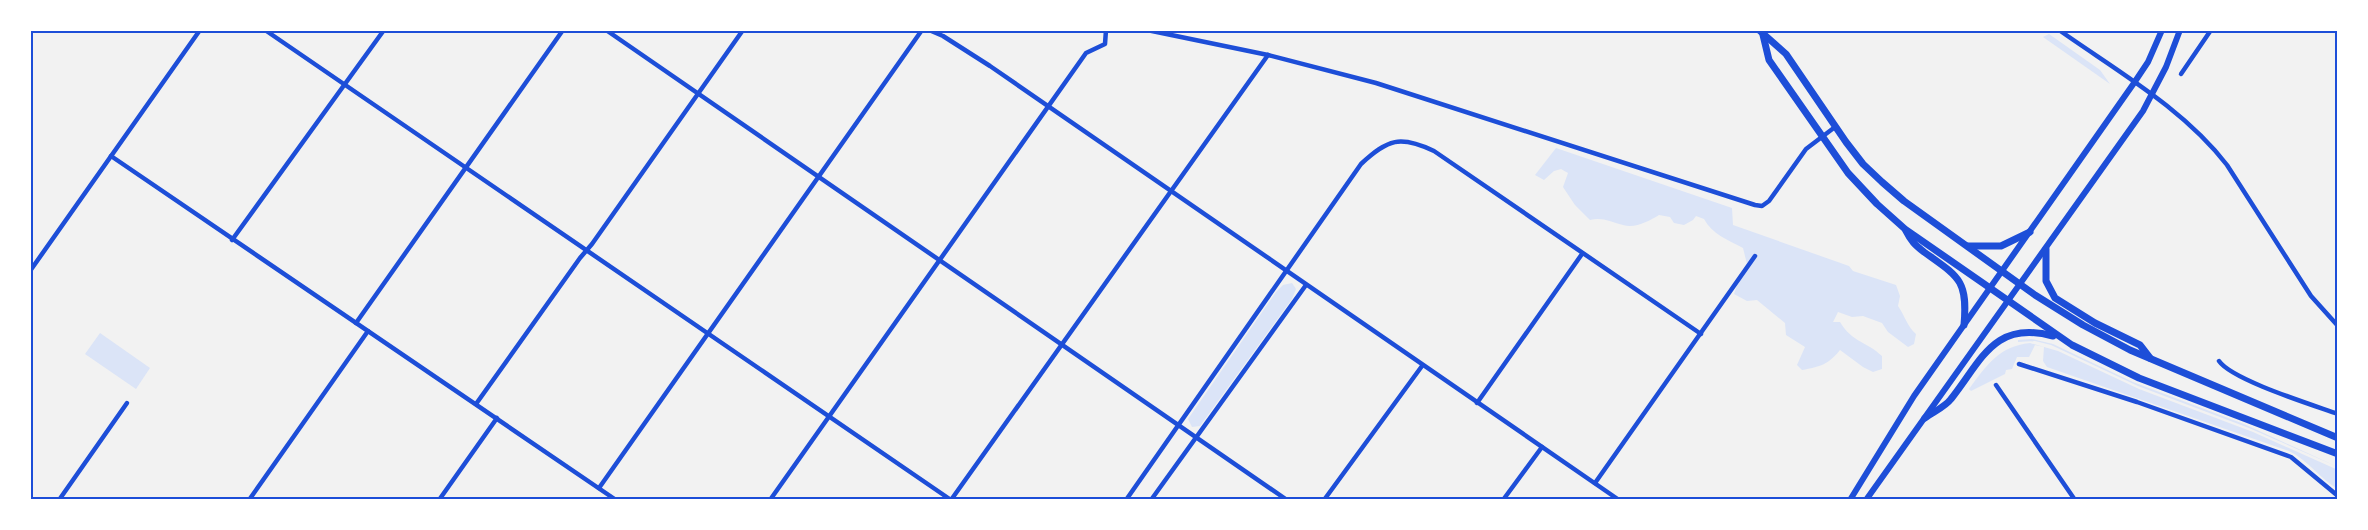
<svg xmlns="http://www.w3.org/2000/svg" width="2368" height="530" font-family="Cabin,sans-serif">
<rect width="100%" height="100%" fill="#f2f2f2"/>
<!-- green -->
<g fill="#dbe4f7">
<polygon points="2049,34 2100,70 2110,84 2043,37"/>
<path d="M1556,148L1732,208L1733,225L1849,266L1853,271L1896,285L1900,296L1898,306C1905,316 1907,326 1916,334L1914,344L1908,347L1888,332L1882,323L1863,316L1852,317L1838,312L1833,322H1840C1853,343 1866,341 1882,356V369L1873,372L1863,367L1840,350C1829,364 1820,367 1802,370L1797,365L1805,347L1786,335L1785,323L1757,300L1747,301L1734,294L1737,285L1748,268L1743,248C1728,240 1712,234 1704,219L1696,216L1693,220L1684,225L1674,223L1670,217L1659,215C1649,221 1635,229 1623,225C1610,222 1603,217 1590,220L1575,205L1563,187L1568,173L1561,169L1554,171L1544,180L1535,175Z"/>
<polygon points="1292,283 1296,289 1292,299 1200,426 1192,427 1188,419 1276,292 1283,285"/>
<polygon points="100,333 150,368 136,389 85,354"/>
<polygon points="2032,339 2053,344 2133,382 2244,424 2338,467 2249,428 2138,386 2051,345 2035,341 2018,342 2018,340"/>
<path d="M2030,343L2058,351L2139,389L2253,432L2338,470V489C2320,479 2309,461 2289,451L2047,367L2043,361L2044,347L2035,345L2029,357H2017L2012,369L2006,370L2005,374L1971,391L1969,389C1986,366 1999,346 2030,343Z"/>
</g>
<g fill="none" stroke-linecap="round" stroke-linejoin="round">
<!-- minor -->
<g stroke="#1d4ed8" stroke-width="4.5">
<polyline points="265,30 951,500"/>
<polyline points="606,30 1287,500"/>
<polyline points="929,30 943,36 990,66 1619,500"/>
<polyline points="1147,30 1268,55 1376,83 1755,205 1762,206 1769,201 1806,149 1835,127"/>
<path d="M2059,30C2117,71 2183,108 2227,165L2311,296L2338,326"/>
<polyline points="2181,74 2211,30"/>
<polyline points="111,156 616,500"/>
<polyline points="232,240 384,30"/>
<polyline points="30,271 200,30"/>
<polyline points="356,323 563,30"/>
<path d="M2219,361C2232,380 2313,405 2338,414"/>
<polyline points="2019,364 2137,402 2291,457 2338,496"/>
<polyline points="1996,385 2075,500"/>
<polyline points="1477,403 1582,254"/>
<polyline points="476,404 580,258 592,244 743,30"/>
<polyline points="1595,483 1755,256"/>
<polyline points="599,488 922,30"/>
<polyline points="59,500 127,403"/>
<polyline points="249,500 368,331"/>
<polyline points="439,500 497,418"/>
<polyline points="770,500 1086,53 1105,44 1106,30"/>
<polyline points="951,500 1268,55"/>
<path d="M1126,500L1361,164C1388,139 1400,135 1434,151L1701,334"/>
<polyline points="1151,500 1306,285"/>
<polyline points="1324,500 1422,366"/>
<polyline points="1503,500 1542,447"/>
</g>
<!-- secondary -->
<g stroke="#1d4ed8" stroke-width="6">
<polyline points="1850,500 1914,396 2134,83 2148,62 2162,30"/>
<polyline points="1866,500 2143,111 2166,67 2180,30"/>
</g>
<!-- primary -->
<g stroke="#1d4ed8" stroke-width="7">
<polyline points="1759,30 1786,54 1846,142 1863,164 1882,182 1904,201 2035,295 2083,325 2130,350 2338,438"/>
<polyline points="1763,35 1769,60 1848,173 1877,204 1905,229 2072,345 2139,378 2338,454"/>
<path d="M1906,231C1911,241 1915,245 1924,252C1959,277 1968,280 1964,325"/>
<polyline points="1968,246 2001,246 2030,232"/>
<polyline points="2046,249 2046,281 2055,298 2095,323 2140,345 2150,358"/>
<path d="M1925,418C1933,412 1945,407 1951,399C1982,360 1994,320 2053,336"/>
</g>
</g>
<!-- border -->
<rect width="2368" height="530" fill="none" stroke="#ffffff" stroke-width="63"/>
<rect x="32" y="32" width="2304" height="466" fill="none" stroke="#1d4ed8" stroke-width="2"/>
</svg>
